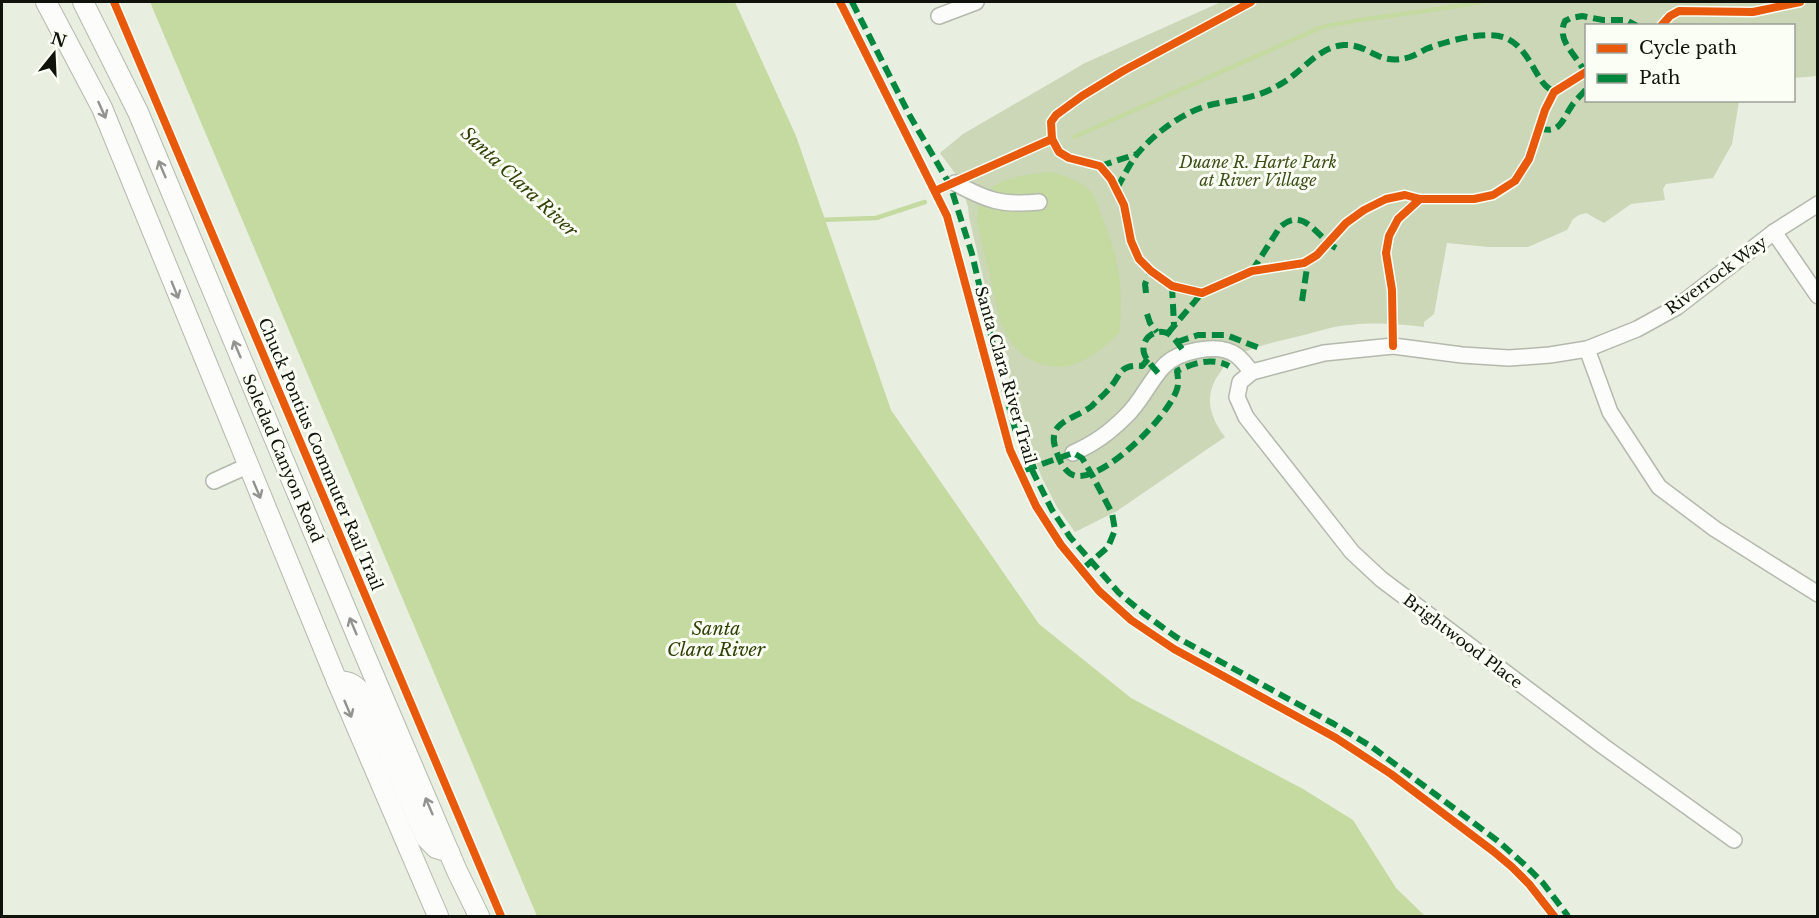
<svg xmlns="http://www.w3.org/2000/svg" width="1819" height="918" font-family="'Libre Baskerville',serif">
<rect width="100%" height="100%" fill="#e8eee0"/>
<!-- green -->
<path fill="#cbd7b7" d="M1221,2H1817V76L1794,78V26H1586V100L1739,101L1732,144L1713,178L1666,184L1663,189L1665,200L1631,204L1604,223L1586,213L1579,215L1573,219L1567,230L1528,247H1489L1447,243L1434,314L1424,322V327C1399,324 1374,322 1350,325C1333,326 1316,332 1300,336C1280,341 1257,345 1238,355C1229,359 1225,365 1219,374C1204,395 1209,417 1225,437L1117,511L1075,532L1057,507L1042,478L1025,436L1011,394L1008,365L1009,358L997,337L969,217L968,207L960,180L940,153L963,134L1085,63Z"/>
<!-- water -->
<g fill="#c5daa0">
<polygon points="150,2 735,2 796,136 891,410 1039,624 1131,698 1303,789 1353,820 1396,888 1425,916 537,916"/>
<path d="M1050,172C1063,175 1084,182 1092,193C1096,199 1098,208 1101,214C1119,258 1124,287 1119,333C1106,346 1087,362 1068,366C1060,368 1053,366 1045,365C1021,360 1009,342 1000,321L977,221C978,213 977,204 982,198C994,177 1029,174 1050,172Z"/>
</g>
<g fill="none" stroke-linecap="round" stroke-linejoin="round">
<!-- stream -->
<g stroke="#c5daa0" stroke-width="4.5">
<path d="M1074,137L1322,27C1375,16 1428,12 1481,2"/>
<polyline points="819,220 876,218 925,202"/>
</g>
<!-- minor casing -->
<g stroke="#b4b9ad" stroke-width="18">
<g id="minor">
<polyline points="939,16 976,2"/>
<path d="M955,183C986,200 1002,206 1039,202"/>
<polyline points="1774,232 1818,296"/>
<polyline points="1587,349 1610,412 1659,487 1715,529 1818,594"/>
<path d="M1073,453C1095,443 1109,433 1126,416C1141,402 1149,382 1163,367C1177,351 1218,342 1236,355C1242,359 1247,367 1252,372"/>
<polyline points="214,481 247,466"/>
<polyline points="1734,840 1603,746 1381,579 1352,552 1246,417 1237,397 1240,382 1252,372 1324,353 1393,346 1462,355 1509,358 1550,355 1587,349 1637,329 1677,307 1774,232 1818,204"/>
</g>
</g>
<!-- major casing -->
<g stroke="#b4b9ad" stroke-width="22">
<g id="major">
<polyline points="46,2 102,108 337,681 438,916"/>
<polyline points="83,2 138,112 365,655 457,871 479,916"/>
<path d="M337,681C350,681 355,685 364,695L426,838L436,848L449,852"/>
</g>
</g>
<!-- minor -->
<use href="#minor" stroke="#fcfcfa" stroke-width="15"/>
<!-- major -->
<use href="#major" stroke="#fcfcfa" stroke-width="20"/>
<!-- quiet -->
<g stroke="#00873e" stroke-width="6" stroke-dasharray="12 6" stroke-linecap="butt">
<polyline points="852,2 910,116 950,185 972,254 999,370 1015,429 1031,468 1052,510 1070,537 1119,593 1143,613 1176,637 1334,724 1372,747 1498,841 1525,865 1543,883 1568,916"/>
<path d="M1586,75C1579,56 1555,42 1565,21L1571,18L1582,16L1603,20H1626L1637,26"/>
<path d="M1539,128C1560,135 1562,120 1571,107C1575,100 1582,95 1586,89"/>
<polyline points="1100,166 1137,154"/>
<path d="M1117,188C1124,176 1130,163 1138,153C1157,131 1186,110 1214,104C1239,99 1257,98 1279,85C1302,73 1317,47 1344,45C1371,44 1377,67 1410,57C1415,55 1421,52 1426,49C1447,41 1485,30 1506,38C1524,46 1531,65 1541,80C1544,85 1549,89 1554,92"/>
<path d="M1252,271L1280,227C1306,203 1320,245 1341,250"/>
<polyline points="1172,286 1174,325"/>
<polyline points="1146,293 1145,284 1151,271"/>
<polyline points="1302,301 1308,261"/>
<polyline points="1147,314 1150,323 1157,332"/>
<polyline points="1168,333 1202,293"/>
<polyline points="1177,342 1198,335 1226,335 1262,349"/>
<path d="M1148,359L1142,366C1118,364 1122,375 1108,390C1104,395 1097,400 1092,406C1082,414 1066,418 1058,427C1051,435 1054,445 1057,453C1060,463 1067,475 1077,476C1106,479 1169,416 1177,389C1179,383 1178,378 1177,371C1193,363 1212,357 1229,366"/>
<path d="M1158,373C1153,367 1146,360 1144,353C1140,338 1157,327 1169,334C1176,339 1180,347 1185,353"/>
<polyline points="1025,470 1073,453 1082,458 1092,475 1112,513 1115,530 1108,547 1086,566"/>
</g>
<!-- cycleway casing -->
<g stroke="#fafef4" stroke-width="11">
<g id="cycleway">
<polyline points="114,2 501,916"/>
<polyline points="840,2 947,216 1010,450 1036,506 1061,545 1099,591 1131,620 1174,649 1336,738 1391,774 1493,851 1512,867 1529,884 1554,916"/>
<polyline points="1661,26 1670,16 1679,11 1753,12 1800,2"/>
<polyline points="1052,139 1051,122 1056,115 1082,96 1123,71 1251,2"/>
<polyline points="935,191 1052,139 1059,152 1069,158 1100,166 1111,179 1124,205 1131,241 1139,259 1151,271 1172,286 1202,293 1252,271 1304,263 1317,255 1346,223 1364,210 1386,199 1405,195 1420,199"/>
<polyline points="1393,346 1392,290 1386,253 1389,236 1398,219 1420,199 1474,199 1493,195 1515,181 1529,159 1545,110 1554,92 1586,72"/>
</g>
</g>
<!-- cycleway -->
<use href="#cycleway" stroke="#e8590c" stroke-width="8"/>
</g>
<!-- one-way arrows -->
<defs><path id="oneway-shaft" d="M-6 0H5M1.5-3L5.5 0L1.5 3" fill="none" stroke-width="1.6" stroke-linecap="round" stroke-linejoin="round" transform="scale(1.5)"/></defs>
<g stroke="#92938e">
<use href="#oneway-shaft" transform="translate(102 110) rotate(66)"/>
<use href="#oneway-shaft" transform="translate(162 169) rotate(-113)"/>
<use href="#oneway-shaft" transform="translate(175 290) rotate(68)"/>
<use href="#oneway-shaft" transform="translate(237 349) rotate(-113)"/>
<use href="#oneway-shaft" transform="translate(257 490) rotate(67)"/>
<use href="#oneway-shaft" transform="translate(353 626) rotate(-113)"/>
<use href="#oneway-shaft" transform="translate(348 709) rotate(67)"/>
<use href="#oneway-shaft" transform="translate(429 806) rotate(-113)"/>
</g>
<g text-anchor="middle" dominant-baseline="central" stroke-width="6" stroke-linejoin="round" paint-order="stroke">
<!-- park labels -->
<g font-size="16" font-style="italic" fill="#3c4e17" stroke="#fafef4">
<text x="1258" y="162">Duane R. Harte Park<tspan x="1258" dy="18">at River Village</tspan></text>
</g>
<!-- street labels -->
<g font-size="16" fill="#10130b" stroke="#fafef4">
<text transform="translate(1716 275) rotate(-36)">Riverrock Way</text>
<text transform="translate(1006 375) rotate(74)">Santa Clara River Trail</text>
<text transform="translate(321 454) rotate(67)">Chuck Pontius Commuter Rail Trail</text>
<text transform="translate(283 458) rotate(67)">Soledad Canyon Road</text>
<text transform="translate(1463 641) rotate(37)">Brightwood Place</text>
</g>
<!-- water labels -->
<g font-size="18" font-style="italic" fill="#304107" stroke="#fafef4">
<text transform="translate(519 182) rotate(43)">Santa Clara River</text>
<text x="716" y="629">Santa<tspan x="716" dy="21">Clara River</tspan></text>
</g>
</g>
<!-- border -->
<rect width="1819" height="918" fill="none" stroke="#10130b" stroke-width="6"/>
<!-- legend -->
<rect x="1585" y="24" width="210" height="78" fill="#fafef4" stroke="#9ca097" stroke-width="1.5"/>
<rect x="1597" y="44" width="30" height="9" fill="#e8590c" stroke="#9ca097" stroke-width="1.5"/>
<text x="1639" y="54" font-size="18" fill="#10130b">Cycle path</text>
<rect x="1597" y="74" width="30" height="9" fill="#00873e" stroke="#9ca097" stroke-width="1.5"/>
<text x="1639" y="84" font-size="18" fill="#10130b">Path</text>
<!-- north arrow -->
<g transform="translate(54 54) rotate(18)" stroke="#fafef4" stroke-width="4.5" paint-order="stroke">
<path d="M0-4.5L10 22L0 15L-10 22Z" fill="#10130b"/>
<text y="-9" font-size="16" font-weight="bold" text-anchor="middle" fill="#10130b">N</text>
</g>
</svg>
